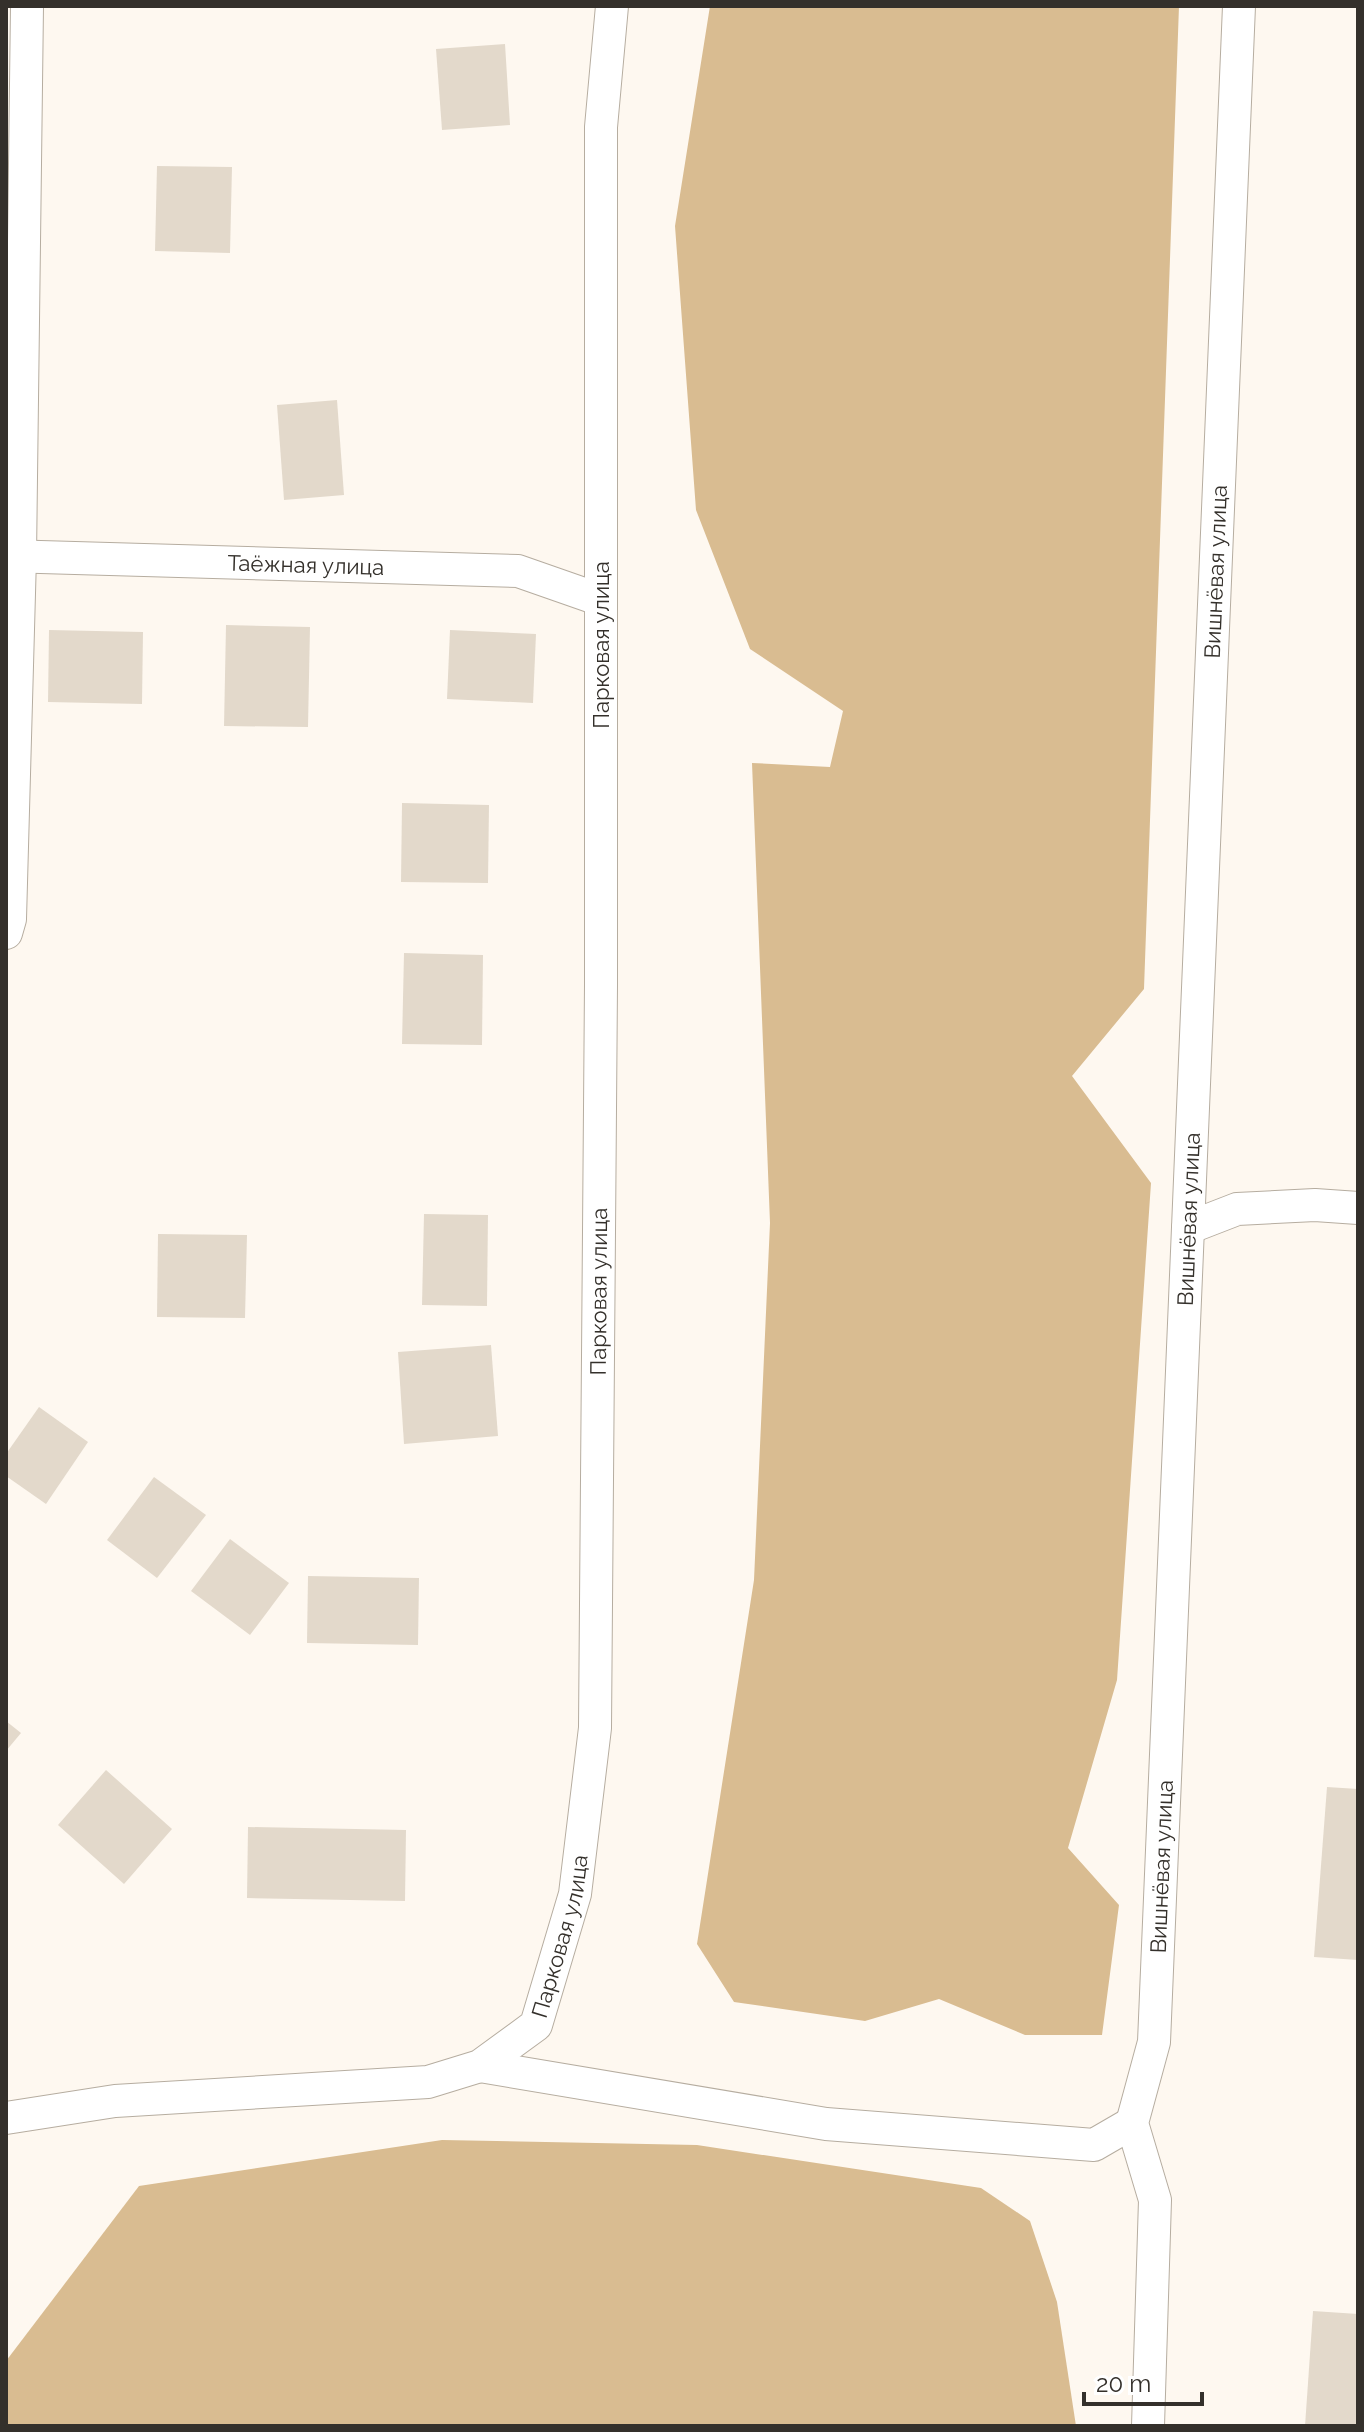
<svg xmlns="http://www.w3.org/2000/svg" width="1364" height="2432" font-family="Raleway,sans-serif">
<rect width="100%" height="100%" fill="#fef8f0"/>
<!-- forest -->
<g fill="#d9bc91">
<polygon points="710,6 1179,6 1144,989 1072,1076 1151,1183 1117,1680 1068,1848 1119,1905 1102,2035 1025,2035 939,1999 865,2021 734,2002 697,1944 754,1580 770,1223 752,763 830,767 843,711 750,649 696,510 675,226"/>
<polygon points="442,2140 697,2145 981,2188 1030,2221 1057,2302 1076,2426 6,2426 6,2361 139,2186"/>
</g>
<!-- building -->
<g fill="#e3d9cb">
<polygon points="505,44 510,125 442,130 436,49"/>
<polygon points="157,166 232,167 230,253 155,251"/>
<polygon points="337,400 344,495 284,500 277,405"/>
<polygon points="226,625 310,627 308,727 224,726"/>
<polygon points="49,630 143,632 142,704 48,702"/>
<polygon points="450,630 536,634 533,703 447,699"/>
<polygon points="402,803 489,805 488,883 401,882"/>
<polygon points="404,953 483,955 482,1045 402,1044"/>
<polygon points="424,1214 488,1215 487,1306 422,1305"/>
<polygon points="158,1234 247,1235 245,1318 157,1317"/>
<polygon points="491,1345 498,1436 404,1444 398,1352"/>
<polygon points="39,1407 88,1442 46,1504 6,1476 6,1454"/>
<polygon points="154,1477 206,1515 157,1578 107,1540"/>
<polygon points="230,1539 289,1583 250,1635 191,1591"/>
<polygon points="308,1576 419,1578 418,1645 307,1643"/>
<polygon points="6,1721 21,1733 6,1751"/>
<polygon points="106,1770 172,1829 124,1884 58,1825"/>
<polygon points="1327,1787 1358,1789 1358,1960 1314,1957"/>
<polygon points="248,1827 406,1830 405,1901 247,1898"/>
<polygon points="1313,2311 1358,2314 1358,2426 1305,2426"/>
</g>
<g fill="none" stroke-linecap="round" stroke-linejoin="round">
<!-- minor casing -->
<g stroke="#b6ada0" stroke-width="34">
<g id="minor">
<path id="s1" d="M6,556L518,571L601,600"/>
<polyline points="6,933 10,919 20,557 27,6"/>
<polyline points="1188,1228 1237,1209 1315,1205 1358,1208"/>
<polyline points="480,2066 826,2124 1094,2145 1132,2123"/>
<path id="s2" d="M6,2118L115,2101L428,2082L480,2066L536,2025L575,1894L595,1728L601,985V127L612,6"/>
<path id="s3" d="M1148,2426L1155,2200L1132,2123L1154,2042L1239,6"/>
</g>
</g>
<!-- minor -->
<use href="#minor" stroke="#fff" stroke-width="32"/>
</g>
<g text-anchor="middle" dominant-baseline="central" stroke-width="6" stroke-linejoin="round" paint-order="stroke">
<!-- street labels -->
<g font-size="22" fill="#34302b" stroke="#fff">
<text stroke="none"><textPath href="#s1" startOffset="300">Таёжная улица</textPath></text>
<text stroke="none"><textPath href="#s3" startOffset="1862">Вишнёвая улица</textPath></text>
<text transform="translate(601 645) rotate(-90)">Парковая улица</text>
<text stroke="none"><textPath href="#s3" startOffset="1214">Вишнёвая улица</textPath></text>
<text stroke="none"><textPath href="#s2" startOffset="1288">Парковая улица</textPath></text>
<text stroke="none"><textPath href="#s3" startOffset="566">Вишнёвая улица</textPath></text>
<text stroke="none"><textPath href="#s2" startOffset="640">Парковая улица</textPath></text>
</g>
</g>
<!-- border -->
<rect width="1364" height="2432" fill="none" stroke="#34302b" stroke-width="16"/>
<!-- scale -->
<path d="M1084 2392v12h118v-12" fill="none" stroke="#34302b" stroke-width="4"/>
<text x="1096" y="2392" font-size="24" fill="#34302b" stroke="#ffffff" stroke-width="6" paint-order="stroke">20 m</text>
</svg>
